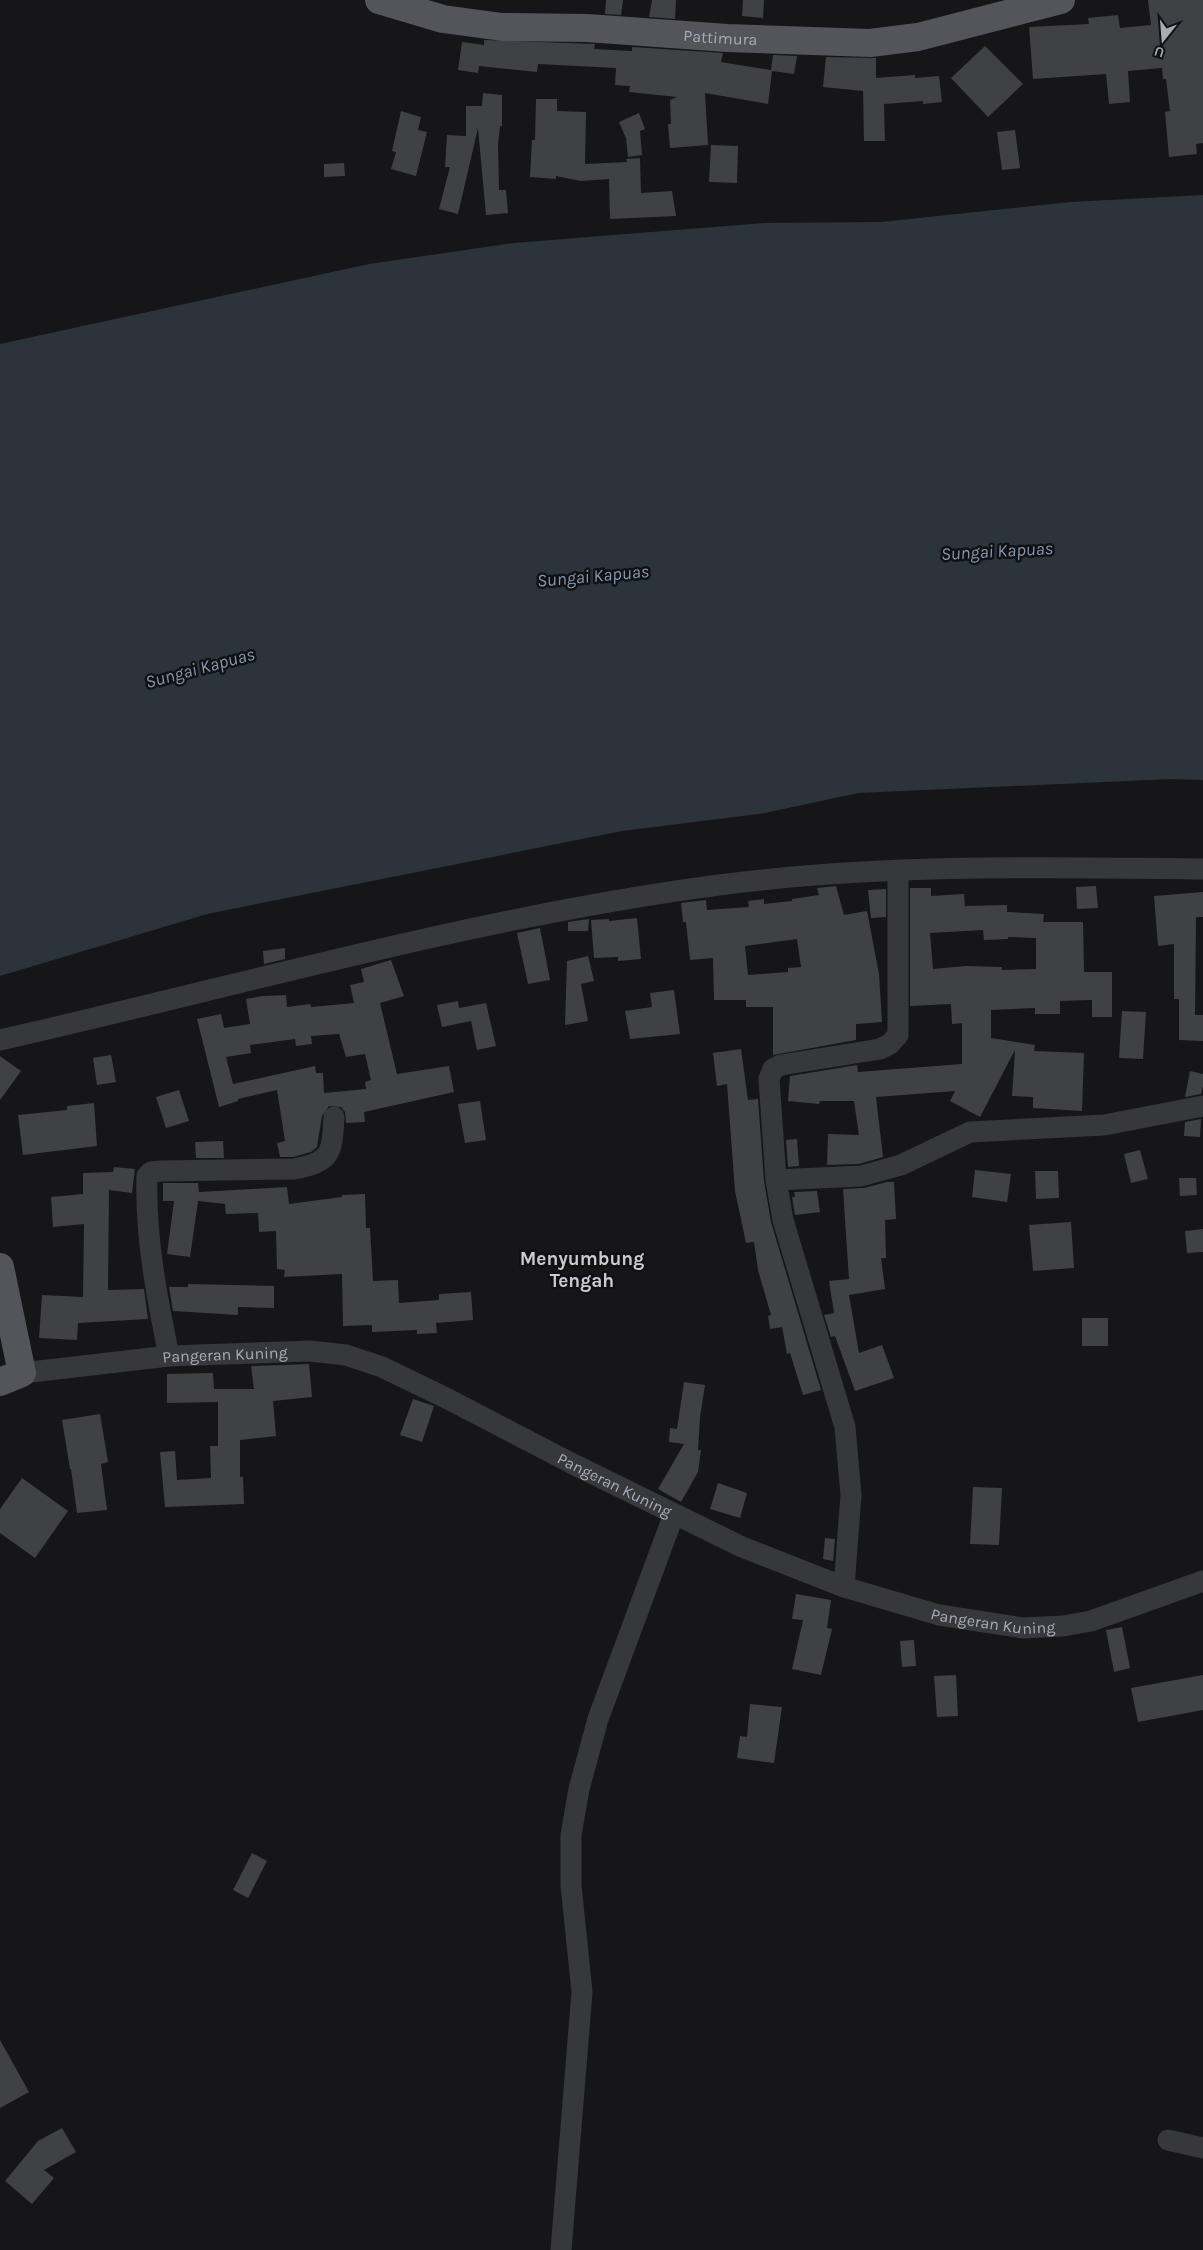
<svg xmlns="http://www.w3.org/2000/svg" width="1203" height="2250" font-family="Karla,sans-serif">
<rect width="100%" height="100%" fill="#161618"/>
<!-- water -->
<polygon fill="#2c343b" points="1203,195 1203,780 1171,779 858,793 765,813 622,831 207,914 0,976 0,344 369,264 514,243 764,223 882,222 1071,202"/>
<!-- building -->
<g fill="#404145" fill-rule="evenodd">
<polygon points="606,0 623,0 621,15 605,14"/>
<polygon points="652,0 676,0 675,19 649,17"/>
<polygon points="743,0 764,0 763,18 742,16"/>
<polygon points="1148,0 1203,0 1203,143 1196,144 1197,154 1169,157 1165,112 1170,111 1166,79 1163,79 1162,68 1128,71 1130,102 1109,104 1106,74 1033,79 1029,27 1089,24 1088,18 1118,15 1120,28 1151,25"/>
<polygon points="484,40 595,44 594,49 632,51 632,47 723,53 721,62 771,70 773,55 797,56 794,74 772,71 768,104 705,93 708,145 670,148 668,124 671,124 670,100 677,97 629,92 630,86 615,85 616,68 538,64 537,72 479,66 478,73 458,70 462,42 484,45"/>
<polygon points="985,46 1023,84 988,117 951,78"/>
<polygon points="826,57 876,58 876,78 915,75 915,78 939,76 942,102 923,104 923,101 884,104 885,141 864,141 863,91 823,87"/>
<polygon points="483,93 502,95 502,126 500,126 498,145 499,190 506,190 508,213 486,215 478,128 458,214 439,209 450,167 445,167 447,135 466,136 466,106 482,106"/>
<polygon points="536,99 557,99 557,111 586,112 585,164 627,162 626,159 640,158 641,193 672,191 676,216 610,219 609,179 581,181 556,176 556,179 530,177 532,140 535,140"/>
<polygon points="401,111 421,117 418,130 427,132 416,176 391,169 396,152 392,151"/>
<polygon points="639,113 645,129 640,131 642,155 628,157 626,138 619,122"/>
<polygon points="1015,130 1020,168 1002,170 997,132"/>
<polygon points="711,145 738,146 737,183 709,182"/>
<polygon points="344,163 345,176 324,177 324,164"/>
<path d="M836,886L844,915L867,911L879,974L882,1022L856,1024V1040L773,1055V1007H746V1000H714L713,958L690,960L686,922H683L681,903L706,900L707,910L749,907L748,901L764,899V904L792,901V899L819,895L817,888ZM797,939L801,967L788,968V972L748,975L745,946Z"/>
<polygon points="1096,886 1098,908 1077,909 1076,887"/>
<path d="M910,888H931V896L964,894L965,906L1007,905V912L1044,914L1043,922H1083L1084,972H1112V1017H1092V1000L1060,1001V1014H1035V1008L991,1010V1038L1035,1045L1034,1051L1084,1053L1082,1111L1033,1108V1097L1012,1096L1015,1050L980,1117L950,1101L955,1091L876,1097L883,1157L859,1164L827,1165L828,1134L859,1135L854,1101H820L819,1104L788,1101L790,1076L857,1065L858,1072L962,1064V1023L952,1024L951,1004L910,1006ZM983,930L984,940L1008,939V937L1036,938V969L1002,970V967L966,966L933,969L930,933Z"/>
<polygon points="886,889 886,917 871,918 868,890"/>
<polygon points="1203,892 1203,917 1196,917 1195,1015 1203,1015 1203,1041 1179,1040 1179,999 1174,999 1174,944 1158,946 1154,896"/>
<polygon points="637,918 641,959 618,961 618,957 594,958 591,920 609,919 609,921"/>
<polygon points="589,919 588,931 568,931 568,922"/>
<polygon points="540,928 550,980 528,984 517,933"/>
<polygon points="285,948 285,959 264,964 263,951"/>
<polygon points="588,956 594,981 581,984 588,1021 565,1025 567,961"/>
<path d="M391,960L404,996L380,1003L397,1074L449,1066L454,1092L364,1112L365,1122L346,1123L345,1112L341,1107L329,1106L322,1116L317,1147L311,1152L293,1157H280L277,1143L285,1141L277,1090L238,1099V1101L219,1107L197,1019L221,1014L224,1028L250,1024L246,999L263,996L286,995L287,1007L310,1004L311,1007L354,1003L350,985L364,982L361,969ZM339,1034L346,1057L365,1054L371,1080L365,1082L366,1089L324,1093L323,1073H316L315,1066L233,1084L226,1057L251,1053L250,1045L295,1039L296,1046L312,1044L311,1036Z"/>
<polygon points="674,990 680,1034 630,1039 625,1011 652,1007 650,993"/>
<polygon points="458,1001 459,1008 486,1003 496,1046 477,1050 471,1021 442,1027 437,1005"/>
<polygon points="1122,1011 1146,1012 1143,1059 1119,1058"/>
<polygon points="741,1049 748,1100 758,1099 764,1181 771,1222 821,1390 803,1395 790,1353 787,1354 782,1327 770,1329 768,1316 771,1315 758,1270 754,1242 746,1243 735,1191 727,1084 717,1086 713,1053"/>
<polygon points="111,1055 116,1082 97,1085 93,1058"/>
<polygon points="0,1056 21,1071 0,1100"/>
<polygon points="1190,1071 1203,1074 1203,1086 1201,1094 1185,1097"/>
<polygon points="179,1090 189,1121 166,1128 156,1097"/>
<polygon points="480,1101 486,1140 465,1143 458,1104"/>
<polygon points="94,1103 97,1146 23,1155 18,1115 67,1110 67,1106"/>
<polygon points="1201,1119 1200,1137 1184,1136 1185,1122"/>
<polygon points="797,1139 799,1166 788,1167 786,1140"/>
<polygon points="223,1141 224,1158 196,1158 195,1142"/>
<polygon points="1140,1150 1148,1179 1131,1183 1124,1154"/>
<polygon points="114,1167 135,1169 132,1193 109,1190 108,1290 144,1289 148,1319 78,1323 77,1340 39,1338 42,1295 83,1297 84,1224 53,1227 51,1197 83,1194 83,1173 113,1172"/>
<polygon points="975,1170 1011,1174 1007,1202 972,1197"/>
<polygon points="1035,1171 1058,1171 1059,1198 1036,1199"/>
<polygon points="1179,1178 1196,1178 1197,1195 1180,1196"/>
<polygon points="887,1182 894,1182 896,1219 885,1220 886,1258 881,1258 885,1289 849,1295 859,1353 882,1345 894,1378 855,1391 835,1336 831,1337 824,1315 834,1313 829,1281 849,1279 843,1189 864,1188"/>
<polygon points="163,1183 198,1183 199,1192 287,1187 289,1204 342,1197 342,1195 365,1194 366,1228 370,1228 373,1281 398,1280 399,1303 439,1300 439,1294 471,1292 473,1320 436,1323 437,1333 417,1334 417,1330 372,1332 372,1325 343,1326 342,1274 284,1277 285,1270 277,1269 276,1231 259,1232 258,1213 226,1214 225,1204 198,1201 190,1257 167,1254 174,1201 163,1201"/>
<polygon points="817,1191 820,1212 795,1215 792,1197 795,1197 794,1192"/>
<polygon points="1071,1222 1074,1268 1033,1271 1029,1225"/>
<polygon points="1203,1229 1203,1252 1187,1253 1185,1231"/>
<polygon points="188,1284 274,1286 274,1308 238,1307 238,1315 173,1311 169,1287 188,1287"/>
<rect x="1082" y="1318" width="26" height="28"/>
<polygon points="309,1364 312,1397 273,1401 276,1436 240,1440 240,1477 243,1477 244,1504 165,1507 160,1452 175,1451 177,1480 211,1478 210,1446 218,1446 218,1402 167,1403 167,1374 213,1373 214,1389 254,1389 251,1366"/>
<polygon points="684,1382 705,1385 700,1417 698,1450 701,1450 698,1472 681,1502 658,1489 684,1444 669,1442 670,1428 677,1429"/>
<polygon points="413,1399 434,1406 422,1442 400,1435"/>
<polygon points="100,1414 108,1462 101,1464 107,1510 77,1513 71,1469 70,1469 62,1420"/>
<polygon points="22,1478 68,1511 35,1558 0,1533 0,1509"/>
<polygon points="718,1483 747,1493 740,1518 710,1509"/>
<polygon points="973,1487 1002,1488 999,1545 970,1544"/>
<polygon points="825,1538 835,1539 833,1561 823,1559"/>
<polygon points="796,1594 831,1600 827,1628 832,1629 821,1675 792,1669 803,1620 792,1619"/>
<polygon points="1122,1627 1130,1668 1114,1672 1106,1630"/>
<polygon points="914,1640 916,1666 902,1667 900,1641"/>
<polygon points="956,1675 958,1716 937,1717 934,1676"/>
<polygon points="1203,1675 1203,1710 1138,1722 1131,1688"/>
<polygon points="750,1704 782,1707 774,1763 737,1758 740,1736 747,1737"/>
<polygon points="252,1853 267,1861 248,1898 233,1890"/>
<polygon points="0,2040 29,2092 0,2108"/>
<polygon points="62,2128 76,2152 44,2170 54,2178 32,2204 5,2181 38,2141"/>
</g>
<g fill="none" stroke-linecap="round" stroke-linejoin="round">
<!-- minor -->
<g stroke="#37383c" stroke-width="21">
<path d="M0,1040C239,986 476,917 719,885C879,864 1042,867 1203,869"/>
<polyline points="776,1180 861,1176 901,1165 970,1132 1104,1125 1203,1106"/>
<path d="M169,1356C157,1297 145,1237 147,1176L151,1172L161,1171L294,1169C332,1162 332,1153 334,1117"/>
<path id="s1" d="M22,1373L169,1356L310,1351L346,1355L382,1367L448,1399L571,1463L742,1547L844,1587L939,1615L1023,1628L1063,1626L1091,1621L1203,1581"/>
<polyline points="844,1587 851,1495 845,1427 783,1220 776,1180 769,1079 773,1069 781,1065 880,1049 890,1044 898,1035 898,871"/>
<polyline points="1168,2140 1203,2148"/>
<polyline points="561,2250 582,1992 571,1885 571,1835 579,1789 598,1719 674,1514"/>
</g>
<!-- primary -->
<g stroke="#53555b" stroke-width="28">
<path id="s2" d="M379,0L443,19L502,27L587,28L727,38L870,43L918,37L1061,0"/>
<polyline points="0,1267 22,1373 0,1382"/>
</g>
</g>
<g text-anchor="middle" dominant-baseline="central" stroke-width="5" stroke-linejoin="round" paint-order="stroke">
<!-- street labels -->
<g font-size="16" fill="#a8acb7" stroke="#111113">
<text stroke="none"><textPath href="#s2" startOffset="345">Pattimura</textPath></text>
<text stroke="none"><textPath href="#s1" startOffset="204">Pangeran Kuning</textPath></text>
<text stroke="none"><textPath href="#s1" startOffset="624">Pangeran Kuning</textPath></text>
<text stroke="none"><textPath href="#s1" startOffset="1029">Pangeran Kuning</textPath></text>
</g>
<!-- water labels -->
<g font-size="18" font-style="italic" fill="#8198b1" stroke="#111113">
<text transform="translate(997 551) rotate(-3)">Sungai Kapuas</text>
<text transform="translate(593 576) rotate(-5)">Sungai Kapuas</text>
<text transform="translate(200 668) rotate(-15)">Sungai Kapuas</text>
</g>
<!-- quarter labels -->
<g font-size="19" font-weight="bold" fill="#c9cbd3" stroke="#111113">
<text x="582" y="1259">Menyumbung<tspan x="582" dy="22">Tengah</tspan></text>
</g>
</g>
<!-- north arrow -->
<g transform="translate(1163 40) rotate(197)" stroke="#111113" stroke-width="4" paint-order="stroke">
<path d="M0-4L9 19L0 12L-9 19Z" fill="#a8acb7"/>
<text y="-8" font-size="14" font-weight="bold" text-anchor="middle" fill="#a8acb7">U</text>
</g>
</svg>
